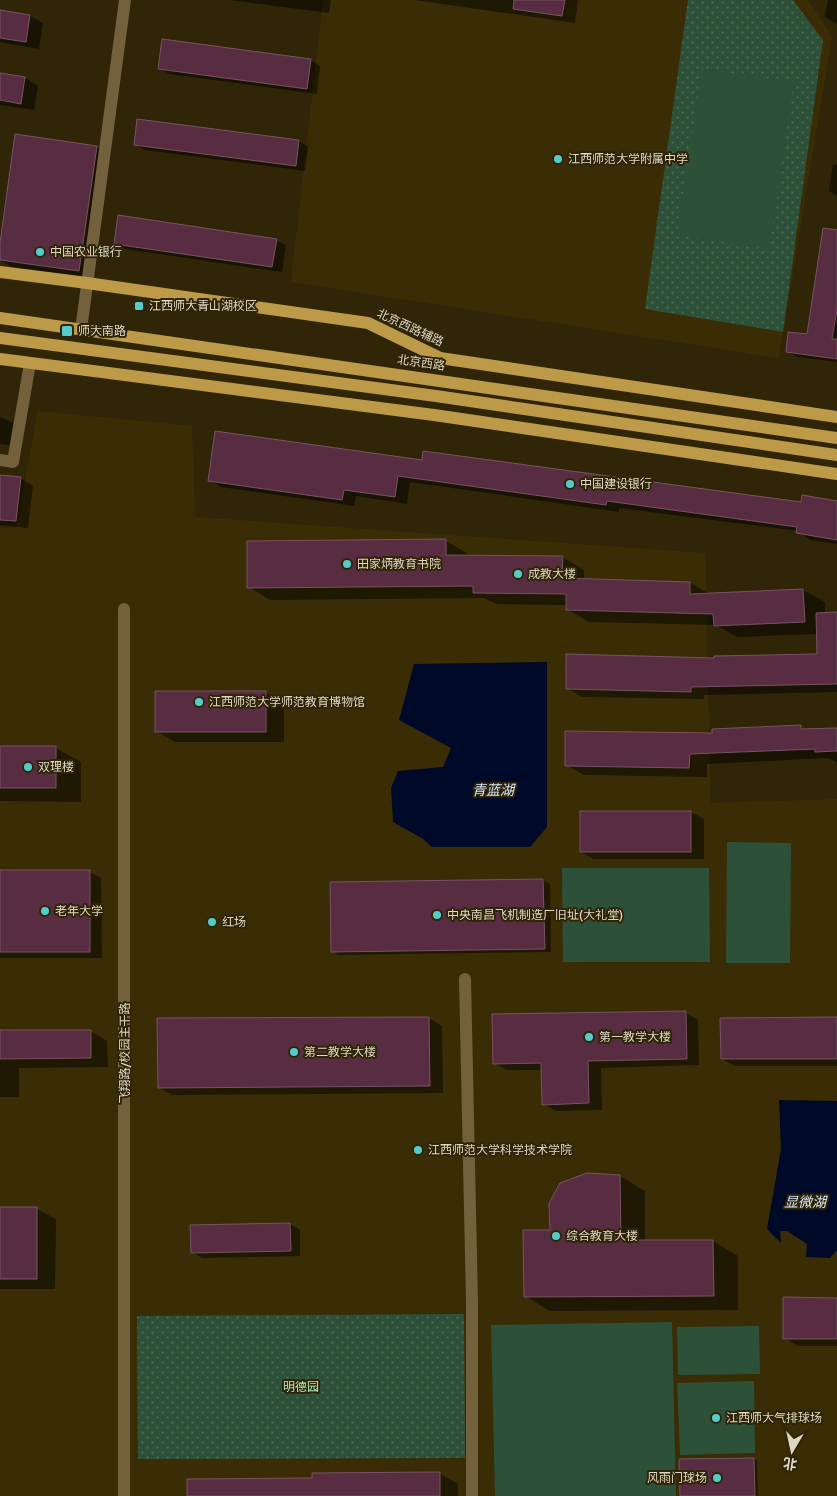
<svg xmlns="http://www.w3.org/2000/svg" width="837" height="1496" font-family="Signika,'Noto Sans SC',sans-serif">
<defs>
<pattern id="park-dots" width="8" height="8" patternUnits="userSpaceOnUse" patternTransform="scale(1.25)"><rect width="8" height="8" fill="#2d5138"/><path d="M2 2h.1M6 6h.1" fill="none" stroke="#4b6953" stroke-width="1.8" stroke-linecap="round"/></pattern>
</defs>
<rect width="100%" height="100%" fill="#302507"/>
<!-- built -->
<g fill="#3a2d05">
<polygon points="323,0 808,0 832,36 779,358 291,282"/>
<polygon points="38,411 192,426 195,517 705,553 711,803 837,799 837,1496 0,1496 0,528 16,527"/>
</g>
<!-- park -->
<g fill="url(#park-dots)">
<polygon points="688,0 793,0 823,40 783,332 645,309"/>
<polygon points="464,1314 465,1458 138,1459 137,1316"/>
</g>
<!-- pitch -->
<g fill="#2d5138">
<polygon points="702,69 794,82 769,249 677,235"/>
<polygon points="727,842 791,843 790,963 726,963"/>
<polygon points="562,868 709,868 710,962 563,962"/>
<polygon points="672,1322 676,1496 495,1496 491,1325"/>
<polygon points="759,1326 760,1374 678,1375 677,1327"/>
<polygon points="754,1381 755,1453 680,1455 677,1383"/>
</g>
<!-- water -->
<g fill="#000928">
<polygon points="547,662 547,827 530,847 432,847 423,839 393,822 391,788 398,771 443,767 451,748 399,720 414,664"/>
<polygon points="779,1100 837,1101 837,1250 830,1258 806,1257 807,1244 787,1231 780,1231 781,1243 767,1229 781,1149"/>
</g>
<!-- shadow -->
<g fill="#0007">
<polygon points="229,0 331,0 329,13"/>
<polygon points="415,0 578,0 575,23"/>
<polygon points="828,0 837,0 837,24 825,17"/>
<polygon points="0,11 30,16 43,23 39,49 0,42"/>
<polygon points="311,60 320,66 317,94 169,74 159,68"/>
<polygon points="0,74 25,78 38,86 34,110 0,105"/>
<polygon points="299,141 308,147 305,171 145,150 135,144"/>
<polygon points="96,147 109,155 92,278 12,267 0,260 0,252"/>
<polygon points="833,164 837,165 837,196 829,191"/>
<polygon points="837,231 837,362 797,357 787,351 808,336"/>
<polygon points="276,240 286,245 282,272 125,249 115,243"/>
<polygon points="0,417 13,423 10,445 0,444"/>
<polygon points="423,462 802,503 837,502 837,544 810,540 798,531 619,508 619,512 410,482 407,504 356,496 354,506 221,487 209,480"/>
<polygon points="0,476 20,478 33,486 28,528 0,525"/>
<polygon points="446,541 467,553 467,556 562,557 584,570 584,580 690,583 710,594 803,590 825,602 825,614 837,613 837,692 704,695 704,699 582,697 567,688 715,659 818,655 818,634 737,637 716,625 589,622 567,609 567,605 496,604 484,598 270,600 249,587"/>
<polygon points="265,692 284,703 284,742 175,742 156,731"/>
<polygon points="801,727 806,730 837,729 837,762 828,758 707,764 707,777 584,775 566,765 713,734"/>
<polygon points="0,747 56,748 81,762 81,802 0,801"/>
<polygon points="691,812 704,819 704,859 594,859 581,852"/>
<polygon points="0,871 90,872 101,878 102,958 0,958"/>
<polygon points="543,880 550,884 551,952 338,955 332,951 331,883"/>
<polygon points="685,1012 698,1020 699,1065 601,1068 602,1110 556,1111 543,1104 543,1070 507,1070 494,1063"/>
<polygon points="429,1018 442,1026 443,1093 172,1095 159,1087 159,1020"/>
<polygon points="837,1018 837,1066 735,1066 722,1059"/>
<polygon points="0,1031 90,1031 107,1041 108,1067 19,1068 19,1097 0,1097"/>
<polygon points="620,1176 645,1191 645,1241 713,1241 738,1256 738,1310 550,1311 525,1296 551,1231"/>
<polygon points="0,1208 37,1209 56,1219 55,1289 0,1289"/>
<polygon points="290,1224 300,1230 300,1256 202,1258 192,1252 191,1226"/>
<polygon points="837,1299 837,1346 798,1346 784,1338"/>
<polygon points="754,1459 757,1460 758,1496 682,1496 681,1461"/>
<polygon points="439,1473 458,1484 458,1496 188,1496 313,1479"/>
</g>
<!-- building -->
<g fill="#592d41" stroke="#755462">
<polygon points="514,0 565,0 562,16 513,9"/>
<polygon points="0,10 30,15 26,42 0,38"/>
<polygon points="162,39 311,59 307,89 158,69"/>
<polygon points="0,73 25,77 21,104 0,100"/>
<polygon points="137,119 299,140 296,166 134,145"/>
<polygon points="15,134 97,146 79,271 0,260 0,243"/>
<polygon points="118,215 277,239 272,267 114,244"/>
<polygon points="823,228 837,230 837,309 832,339 837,339 837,359 786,352 788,332 807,334"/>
<polygon points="215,431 422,460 423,451 801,502 802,495 837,501 837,540 796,533 797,527 607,501 606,505 398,476 395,497 344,490 342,500 208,481"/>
<polygon points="0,475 21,477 16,521 0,520"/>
<polygon points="446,539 446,555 563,556 562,578 690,582 690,594 803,589 805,622 714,626 713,614 566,610 566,594 473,593 473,586 247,588 247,541"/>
<polygon points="837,612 837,684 691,687 691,692 566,689 566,654 714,658 714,656 817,654 816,613"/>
<rect x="155" y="691" width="111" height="41"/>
<polygon points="801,725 801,729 837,728 837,751 815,752 815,749 690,754 689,768 565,766 565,731 712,733 712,729"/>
<rect x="0" y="746" width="56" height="42"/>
<rect x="580" y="811" width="111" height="41"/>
<rect x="0" y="870" width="90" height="82"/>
<polygon points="543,879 545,949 331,952 330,882"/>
<polygon points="686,1011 687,1059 588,1061 589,1103 542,1105 541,1063 493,1064 492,1014"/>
<polygon points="429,1017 430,1086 158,1088 157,1018"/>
<polygon points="837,1017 837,1059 721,1059 720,1018"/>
<polygon points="0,1030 91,1030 91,1058 0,1059"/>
<polygon points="587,1173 620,1175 621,1240 713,1240 714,1296 524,1297 523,1230 550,1230 549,1203 560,1183"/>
<rect x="0" y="1207" width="37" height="72"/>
<polygon points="290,1223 291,1251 191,1253 190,1225"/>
<polygon points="783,1297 837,1298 837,1339 783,1339"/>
<polygon points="754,1458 755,1496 680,1496 679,1459"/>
<polygon points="440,1472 440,1496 187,1496 187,1479 312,1478 312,1473"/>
</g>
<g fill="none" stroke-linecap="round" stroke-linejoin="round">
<!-- minor -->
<g stroke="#72613c" stroke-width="12">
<polyline points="81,330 125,0"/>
<polyline points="0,460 13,462 30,363"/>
<polyline points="465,979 472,1302 472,1496"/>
<polyline points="124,1496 124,609"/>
</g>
<!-- major -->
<g stroke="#bd9a48" stroke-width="12">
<polyline points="0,272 87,283 368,323 440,358 837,417"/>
<polyline points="0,318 837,438"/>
<polyline points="0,338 436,396 837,455"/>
<polyline points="0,359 434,415 837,474"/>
</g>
</g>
<!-- markers -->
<g fill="#52cdcc" stroke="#302507" stroke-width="2">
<circle cx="558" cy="159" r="5"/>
<circle cx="40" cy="252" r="5"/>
<rect x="134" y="301" width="10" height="10" rx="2.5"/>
<rect x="61" y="325" width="12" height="12" rx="2.5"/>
<circle cx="570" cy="484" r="5"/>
<circle cx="347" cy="564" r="5"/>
<circle cx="518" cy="574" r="5"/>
<circle cx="199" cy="702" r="5"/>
<circle cx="28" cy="767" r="5"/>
<circle cx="45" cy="911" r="5"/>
<circle cx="437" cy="915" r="5"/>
<circle cx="212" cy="922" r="5"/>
<circle cx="589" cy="1037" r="5"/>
<circle cx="294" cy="1052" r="5"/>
<circle cx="418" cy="1150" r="5"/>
<circle cx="556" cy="1236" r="5"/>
<circle cx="716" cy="1418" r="5"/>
<circle cx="717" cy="1478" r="5"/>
</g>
<g text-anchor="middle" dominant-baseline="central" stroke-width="4" stroke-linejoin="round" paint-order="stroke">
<!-- poi labels -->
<g font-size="12" fill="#ded7c6" stroke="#302507" text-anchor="start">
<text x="568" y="159">江西师范大学附属中学</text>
<text x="50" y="252">中国农业银行</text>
<text x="149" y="306">江西师大青山湖校区</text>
<text x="78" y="331">师大南路</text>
<text x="580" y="484">中国建设银行</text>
<text x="357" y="564">田家炳教育书院</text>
<text x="528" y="574">成教大楼</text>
<text x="209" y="702">江西师范大学师范教育博物馆</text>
<text x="38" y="767">双理楼</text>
<text x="55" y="911">老年大学</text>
<text x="447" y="915">中央南昌飞机制造厂旧址(大礼堂)</text>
<text x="222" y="922">红场</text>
<text x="599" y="1037">第一教学大楼</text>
<text x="304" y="1052">第二教学大楼</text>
<text x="428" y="1150">江西师范大学科学技术学院</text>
<text x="566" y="1236">综合教育大楼</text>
<text x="726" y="1418">江西师大气排球场</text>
<text x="707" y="1478" text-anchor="end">风雨门球场</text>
</g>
<!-- street labels -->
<g font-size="12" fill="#ded7c6" stroke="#302507">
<text transform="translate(410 328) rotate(25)">北京西路辅路</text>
<text transform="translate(421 363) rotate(8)">北京西路</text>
<text transform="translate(125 1053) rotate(-90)">飞翔路/校园主干路</text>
</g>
<!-- park labels -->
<g font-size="12" fill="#a8eebc" stroke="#302507">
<text x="301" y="1387">明德园</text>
</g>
<!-- water labels -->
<g font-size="14" font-style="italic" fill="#d4e6ff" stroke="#302507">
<text x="493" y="790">青蓝湖</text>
<text x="805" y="1202">显微湖</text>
</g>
</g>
<!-- north arrow -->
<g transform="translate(792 1451) rotate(189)" stroke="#302507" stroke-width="4" paint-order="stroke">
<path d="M0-4L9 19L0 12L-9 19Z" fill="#ded7c6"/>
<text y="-8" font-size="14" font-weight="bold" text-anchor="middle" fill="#ded7c6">北</text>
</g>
</svg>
